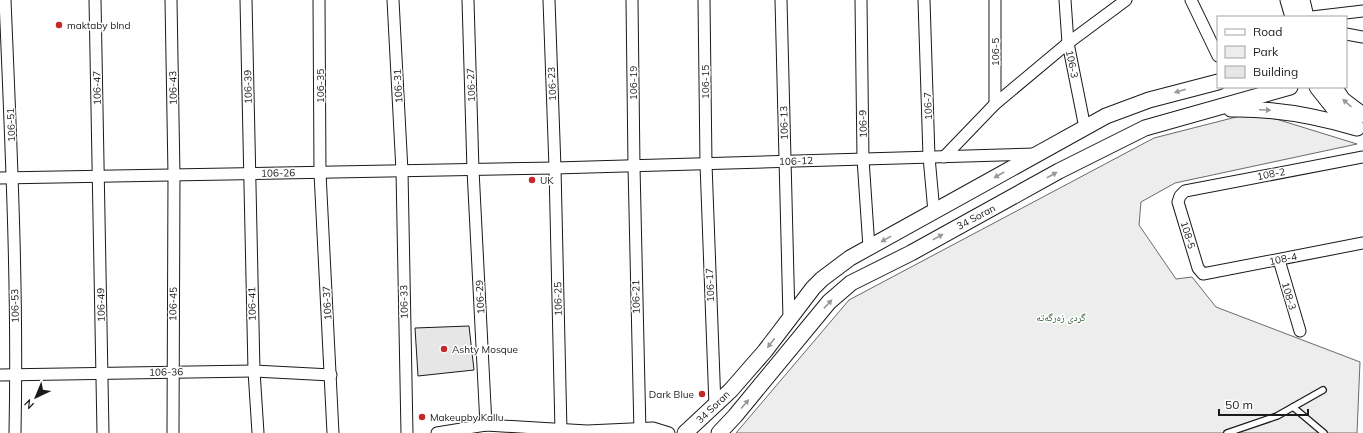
<svg xmlns="http://www.w3.org/2000/svg" width="1363" height="433" font-family="Mulish,'Noto Naskh Arabic',sans-serif">
<rect width="100%" height="100%" fill="#fff"/>
<!-- green -->
<polygon fill="#ededed" stroke="#6a6a6a" points="1244,115 1276,119 1357,144 1175,183 1141,202 1139,225 1176,279 1192,277 1216,307 1360,362 1357,433 736,433 849,300 1154,138"/>
<!-- building -->
<polygon fill="#e6e6e6" stroke="#1a1a1a" points="469,326 474,370 418,376 415,328"/>
<g fill="none" stroke-linecap="round" stroke-linejoin="round">
<!-- lane casing -->
<g stroke="#1a1a1a" stroke-width="8">
<g id="lane">
<polyline points="1293,407 1324,433"/>
<polyline points="1227,433 1277,416 1323,390"/>
</g>
</g>
<!-- street casing -->
<g stroke="#1a1a1a" stroke-width="13">
<g id="street">
<path d="M5,0C11,144 18,289 15,433"/>
<polyline points="95,0 103,433"/>
<polyline points="171,0 174,175 173,433"/>
<polyline points="246,0 254,371 258,433"/>
<polyline points="319,0 320,173 333,433"/>
<polyline points="393,0 402,171 407,433"/>
<polyline points="468,0 473,170 486,425"/>
<polyline points="549,0 555,168 561,431"/>
<polyline points="632,0 634,166 640,433"/>
<polyline points="704,0 706,164 715,406"/>
<polyline points="781,0 789,318"/>
<polyline points="861,0 863,159 869,248"/>
<polyline points="924,0 929,157 934,212"/>
<polyline points="995,0 995,104"/>
<polyline points="1065,0 1068,43 1085,128"/>
<polyline points="1191,0 1218,56"/>
<polyline points="1312,17 1363,11"/>
<polyline points="1346,34 1363,37"/>
<polyline points="944,157 995,104 1068,43 1126,0"/>
<polyline points="1363,157 1185,191 1180,196 1178,202 1198,268 1203,274 1363,243"/>
<polyline points="0,178 555,168 1036,154"/>
<polyline points="1279,260 1300,331"/>
<polyline points="0,375 254,371 331,375"/>
<polyline points="437,433 486,425 587,431 653,428 669,433"/>
</g>
</g>
<!-- secondary casing -->
<g stroke="#1a1a1a" stroke-width="17">
<g id="secondary">
<polyline points="1288,0 1293,17"/>
<polyline points="1302,0 1306,17"/>
<polyline points="1317,87 1336,111 1351,123"/>
<polyline points="1334,87 1343,100 1363,115"/>
<path d="M1231,109C1274,108 1316,116 1357,128"/>
<polyline points="685,433 731,390 765,351 813,288 822,279 850,258 1106,116 1149,100 1218,82"/>
<polyline points="719,433 735,416 829,302 851,283 911,253 1059,171 1145,128 1290,87"/>
</g>
</g>
<!-- lane -->
<use href="#lane" stroke="#fff" stroke-width="5.5"/>
<!-- street -->
<use href="#street" stroke="#fff" stroke-width="11"/>
<!-- secondary -->
<use href="#secondary" stroke="#fff" stroke-width="15"/>
</g>
<!-- one-way arrows -->
<defs><path id="oneway-solid" d="M-6-.8H1V-3.2L6.5 0L1 3.2V.8H-6Z"/></defs>
<g fill="#989898">
<use href="#oneway-solid" transform="translate(1180 91) rotate(164)"/>
<use href="#oneway-solid" transform="translate(1347 103) rotate(-138)"/>
<use href="#oneway-solid" transform="translate(1265 110) rotate(3)"/>
<use href="#oneway-solid" transform="translate(999 175) rotate(150)"/>
<use href="#oneway-solid" transform="translate(1052 175) rotate(-29)"/>
<use href="#oneway-solid" transform="translate(938 237) rotate(-29)"/>
<use href="#oneway-solid" transform="translate(886 239) rotate(151)"/>
<use href="#oneway-solid" transform="translate(828 304) rotate(-47)"/>
<use href="#oneway-solid" transform="translate(771 343) rotate(127)"/>
<use href="#oneway-solid" transform="translate(745 404) rotate(-50)"/>
</g>
<!-- markers -->
<g fill="#c62828" stroke="#fff" stroke-width="1.5">
<circle cx="59" cy="25" r="4"/>
<circle cx="532" cy="180" r="4"/>
<circle cx="444" cy="349" r="4"/>
<circle cx="702" cy="394" r="4"/>
<circle cx="422" cy="417" r="4"/>
</g>
<g text-anchor="middle" dominant-baseline="central" stroke-width="3" stroke-linejoin="round" paint-order="stroke">
<!-- poi labels -->
<g font-size="10" fill="#1a1a1a" stroke="#fff" text-anchor="start">
<text x="67" y="25">maktaby blnd</text>
<text x="540" y="180">UK</text>
<text x="452" y="349">Ashty Mosque</text>
<text x="694" y="394" text-anchor="end">Dark Blue</text>
<text x="430" y="417">Makeupby Kallu</text>
</g>
<!-- street labels -->
<g font-size="10" fill="#1a1a1a" stroke="#fff">
<text transform="translate(995 52) rotate(-90)">106-5</text>
<text transform="translate(1072 64) rotate(78)">106-3</text>
<text transform="translate(705 82) rotate(-90)">106-15</text>
<text transform="translate(633 83) rotate(-90)">106-19</text>
<text transform="translate(552 84) rotate(-92)">106-23</text>
<text transform="translate(471 85) rotate(-92)">106-27</text>
<text transform="translate(320 86) rotate(-90)">106-35</text>
<text transform="translate(398 86) rotate(-93)">106-31</text>
<text transform="translate(248 87) rotate(-91)">106-39</text>
<text transform="translate(97 88) rotate(-91)">106-47</text>
<text transform="translate(173 88) rotate(-91)">106-43</text>
<text transform="translate(928 106) rotate(-92)">106-7</text>
<text transform="translate(784 123) rotate(-91)">106-13</text>
<text transform="translate(863 124) rotate(-91)">106-9</text>
<text transform="translate(11 125) rotate(-92)">106-51</text>
<text transform="translate(796 161) rotate(-2)">106-12</text>
<text transform="translate(278 173) rotate(-1)">106-26</text>
<text transform="translate(1271 174) rotate(-11)">108-2</text>
<text transform="translate(976 217) rotate(-28)">34 Soran</text>
<text transform="translate(1188 235) rotate(73)">108-5</text>
<text transform="translate(1283 259) rotate(-12)">108-4</text>
<text transform="translate(710 285) rotate(-92)">106-17</text>
<text transform="translate(1289 296) rotate(74)">108-3</text>
<text transform="translate(480 297) rotate(-93)">106-29</text>
<text transform="translate(636 297) rotate(-91)">106-21</text>
<text transform="translate(558 299) rotate(-91)">106-25</text>
<text transform="translate(404 302) rotate(-91)">106-33</text>
<text transform="translate(327 303) rotate(-93)">106-37</text>
<text transform="translate(173 304) rotate(-89)">106-45</text>
<text transform="translate(252 304) rotate(-91)">106-41</text>
<text transform="translate(101 305) rotate(-91)">106-49</text>
<text transform="translate(15 306) rotate(-91)">106-53</text>
<text transform="translate(166 372) rotate(-1)">106-36</text>
<text transform="translate(713 407) rotate(-44)">34 Soran</text>
</g>
<!-- park labels -->
<g font-size="10" fill="#2b5a34" stroke="#fff">
<text x="1061" y="317">گردی زەرگەتە</text>
</g>
</g>
<!-- legend -->
<rect x="1217" y="16" width="130" height="72" fill="#ffffff" stroke="#a3a3a3"/>
<rect x="1225" y="29" width="20" height="6" fill="#ffffff" stroke="#a3a3a3"/>
<text x="1253" y="36" font-size="12" fill="#1a1a1a">Road</text>
<rect x="1225" y="46" width="20" height="12" fill="#ededed" stroke="#a3a3a3"/>
<text x="1253" y="56" font-size="12" fill="#1a1a1a">Park</text>
<rect x="1225" y="66" width="20" height="12" fill="#e6e6e6" stroke="#a3a3a3"/>
<text x="1253" y="76" font-size="12" fill="#1a1a1a">Building</text>
<!-- north arrow -->
<g transform="translate(36 397) rotate(224)" stroke="#ffffff" stroke-width="3" paint-order="stroke">
<path d="M0-3L7 15L0 10L-7 15Z" fill="#1a1a1a"/>
<text y="-6" font-size="11" font-weight="bold" text-anchor="middle" fill="#1a1a1a">N</text>
</g>
<!-- scale -->
<path d="M1219 409v6h89v-6" fill="none" stroke="#1a1a1a" stroke-width="2"/>
<text x="1225" y="409" font-size="12" fill="#1a1a1a" stroke="#ffffff" stroke-width="3" paint-order="stroke">50 m</text>
</svg>
